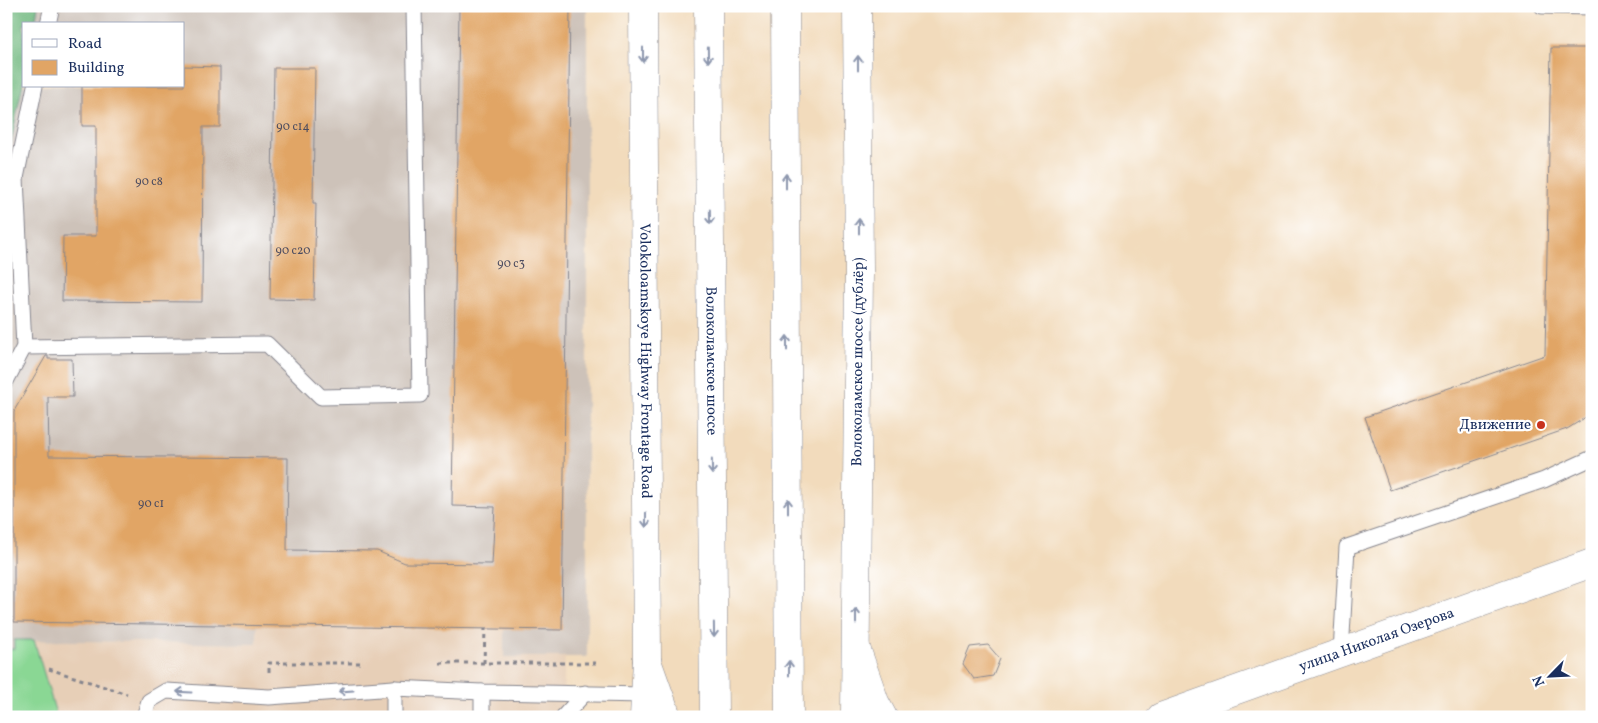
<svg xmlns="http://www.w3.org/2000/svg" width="1598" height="723" font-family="Vollkorn,serif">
<rect width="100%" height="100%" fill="#fff"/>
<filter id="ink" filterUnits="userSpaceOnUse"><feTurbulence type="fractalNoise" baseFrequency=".02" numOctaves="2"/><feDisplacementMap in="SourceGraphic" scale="10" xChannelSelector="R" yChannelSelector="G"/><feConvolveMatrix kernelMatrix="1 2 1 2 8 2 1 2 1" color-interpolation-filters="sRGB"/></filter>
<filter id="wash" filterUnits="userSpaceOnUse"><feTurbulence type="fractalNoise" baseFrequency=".0096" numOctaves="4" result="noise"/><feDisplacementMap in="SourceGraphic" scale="20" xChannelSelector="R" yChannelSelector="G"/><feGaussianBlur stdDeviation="1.12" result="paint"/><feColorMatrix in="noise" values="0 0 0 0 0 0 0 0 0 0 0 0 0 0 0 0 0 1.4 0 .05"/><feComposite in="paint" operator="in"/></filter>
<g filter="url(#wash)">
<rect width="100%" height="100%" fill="#f2dbbc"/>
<!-- built -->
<polygon fill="#e7cfb7" points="257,626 505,629 504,657 565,657 562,717 57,717 34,640 257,644"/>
<!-- industrial -->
<path fill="#cdc2b9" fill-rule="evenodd" d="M6,6H587V657H504V629L403,627L257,626V644L15,640L14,649H6ZM24,24H184V86H24Z"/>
<!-- green -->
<polygon fill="#8ad794" stroke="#528379" points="14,640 34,640 57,717 6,717 6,649 14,649"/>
<!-- forest -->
<polygon fill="#6fb87e" stroke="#45746e" points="6,6 38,6 35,24 24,24 24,78 8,157 6,158"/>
<g id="blocks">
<!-- building -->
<g fill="#e1a565">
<polygon points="459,6 570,6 562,630 14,622 14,411 46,356 48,356 48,359 72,359 73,397 48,397 49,456 288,458 287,550 377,551 405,563 492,564 495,507 452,506"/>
<polygon points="1551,48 1592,48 1592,411 1583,419 1567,429 1390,490 1365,417 1545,355"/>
<polygon points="184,66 220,67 220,127 203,127 202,302 62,301 63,236 96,236 96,126 82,126 82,86 184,86"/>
<polygon points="274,68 315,68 313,203 316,203 314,300 270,299"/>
<polygon points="988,645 1000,659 993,676 974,679 963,664 970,647"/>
</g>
</g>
</g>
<g filter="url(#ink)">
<use href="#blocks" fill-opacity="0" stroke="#86858d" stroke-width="1"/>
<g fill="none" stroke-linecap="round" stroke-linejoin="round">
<!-- lane casing -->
<g stroke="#86858d" stroke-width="17">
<g id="lane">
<polyline points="1542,6 1592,7"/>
<polyline points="48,24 52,6"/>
<polyline points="16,178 35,86"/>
<polyline points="6,179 16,178 24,347 6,381"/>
<polyline points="24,347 267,344 321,397 420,395 414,6"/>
<polyline points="1341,653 1347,547 1544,480 1592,458"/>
<polyline points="144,717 149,701 166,691 269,697 394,688 482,692 645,695"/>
<polyline points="394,717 394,688"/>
<polyline points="482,717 482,692"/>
<polyline points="563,717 585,693"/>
</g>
</g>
<!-- street casing -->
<g stroke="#86858d" stroke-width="29">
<g id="street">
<polyline points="856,648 875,702 883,717"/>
<polyline points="647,661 667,717"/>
<path id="s1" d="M1161,717L1592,563"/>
</g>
</g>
<!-- secondary casing -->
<g stroke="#86858d" stroke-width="29">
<g id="secondary">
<path id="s2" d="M643,6L647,661L644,717"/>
<path id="s3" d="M855,717L859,271L857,6"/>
</g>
</g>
<!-- primary casing -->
<g stroke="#86858d" stroke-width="29">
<g id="primary">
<path id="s4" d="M708,6L714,717"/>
<polyline points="785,6 789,717"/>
</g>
</g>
<!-- path -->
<g stroke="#86858d" stroke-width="3" stroke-dasharray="4 4" stroke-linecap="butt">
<polyline points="440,663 597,663"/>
<polyline points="484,663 485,629"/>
<polyline points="49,669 127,694"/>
<polyline points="269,672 269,663 364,663"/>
</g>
<!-- lane -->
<use href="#lane" stroke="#fff" stroke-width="15"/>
<!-- street -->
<use href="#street" stroke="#fff" stroke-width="28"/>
<!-- secondary -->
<use href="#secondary" stroke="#fff" stroke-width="28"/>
<!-- primary -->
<use href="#primary" stroke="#fff" stroke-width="28"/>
</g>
<!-- one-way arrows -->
<defs><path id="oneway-shaft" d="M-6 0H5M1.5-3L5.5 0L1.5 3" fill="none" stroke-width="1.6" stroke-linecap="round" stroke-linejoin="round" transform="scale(1.25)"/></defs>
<g stroke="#8d97ae">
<use href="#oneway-shaft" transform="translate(643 55) rotate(90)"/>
<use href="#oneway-shaft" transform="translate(708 55) rotate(89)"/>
<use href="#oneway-shaft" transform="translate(858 63) rotate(-90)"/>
<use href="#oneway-shaft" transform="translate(786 181) rotate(-90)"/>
<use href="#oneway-shaft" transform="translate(710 217) rotate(89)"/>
<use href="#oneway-shaft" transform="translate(859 226) rotate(-90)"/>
<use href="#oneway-shaft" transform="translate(787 343) rotate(-90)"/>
<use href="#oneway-shaft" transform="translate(712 467) rotate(89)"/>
<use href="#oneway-shaft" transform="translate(788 506) rotate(-90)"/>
<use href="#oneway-shaft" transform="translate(646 520) rotate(90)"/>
<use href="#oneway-shaft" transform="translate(856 616) rotate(-90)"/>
<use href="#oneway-shaft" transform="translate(714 630) rotate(89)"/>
<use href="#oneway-shaft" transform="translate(789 668) rotate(-90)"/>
<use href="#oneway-shaft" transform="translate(346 691) rotate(176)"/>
<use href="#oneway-shaft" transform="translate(184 692) rotate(-177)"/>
</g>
</g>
<!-- markers -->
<circle fill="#c8321e" stroke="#fff" stroke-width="2" cx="1541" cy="425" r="5"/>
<g text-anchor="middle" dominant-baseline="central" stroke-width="4.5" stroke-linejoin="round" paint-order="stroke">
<!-- number labels -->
<g font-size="12" fill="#4c4c60">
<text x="293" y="127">90 с14</text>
<text x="149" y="182">90 с8</text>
<text x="293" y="251">90 с20</text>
<text x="511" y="264">90 с3</text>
<text x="151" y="504">90 с1</text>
</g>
<!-- street labels -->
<g font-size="15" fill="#1b2f5e" stroke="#fff">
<text stroke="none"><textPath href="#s4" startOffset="355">Волоколамское шоссе</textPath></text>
<text stroke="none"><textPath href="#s2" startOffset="355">Volokoloamskoye Highway Frontage Road</textPath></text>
<text stroke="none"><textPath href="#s3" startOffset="355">Волоколамское шоссе (дублёр)</textPath></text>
<text stroke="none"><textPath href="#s1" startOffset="229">улица Николая Озерова</textPath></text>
</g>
<!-- poi labels -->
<g font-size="15" fill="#1b2f5e" stroke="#fff" text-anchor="end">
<text x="1531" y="425">Движение</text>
</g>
</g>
<!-- margin -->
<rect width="1598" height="723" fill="none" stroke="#fff" stroke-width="25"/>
<!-- legend -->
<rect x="22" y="22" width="162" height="65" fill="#ffffff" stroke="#a4acbf"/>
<rect x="32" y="39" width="25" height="8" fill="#ffffff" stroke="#a4acbf"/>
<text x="68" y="48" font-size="15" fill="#1b2f5e">Road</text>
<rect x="32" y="60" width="25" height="15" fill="#e1a565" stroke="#a4acbf"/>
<text x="68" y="72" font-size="15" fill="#1b2f5e">Building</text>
<!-- north arrow -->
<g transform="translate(1550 676) rotate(246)" stroke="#ffffff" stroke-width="4" paint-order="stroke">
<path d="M0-4L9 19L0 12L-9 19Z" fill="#1b2f5e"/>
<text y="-8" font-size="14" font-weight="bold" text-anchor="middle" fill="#1b2f5e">N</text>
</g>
</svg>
